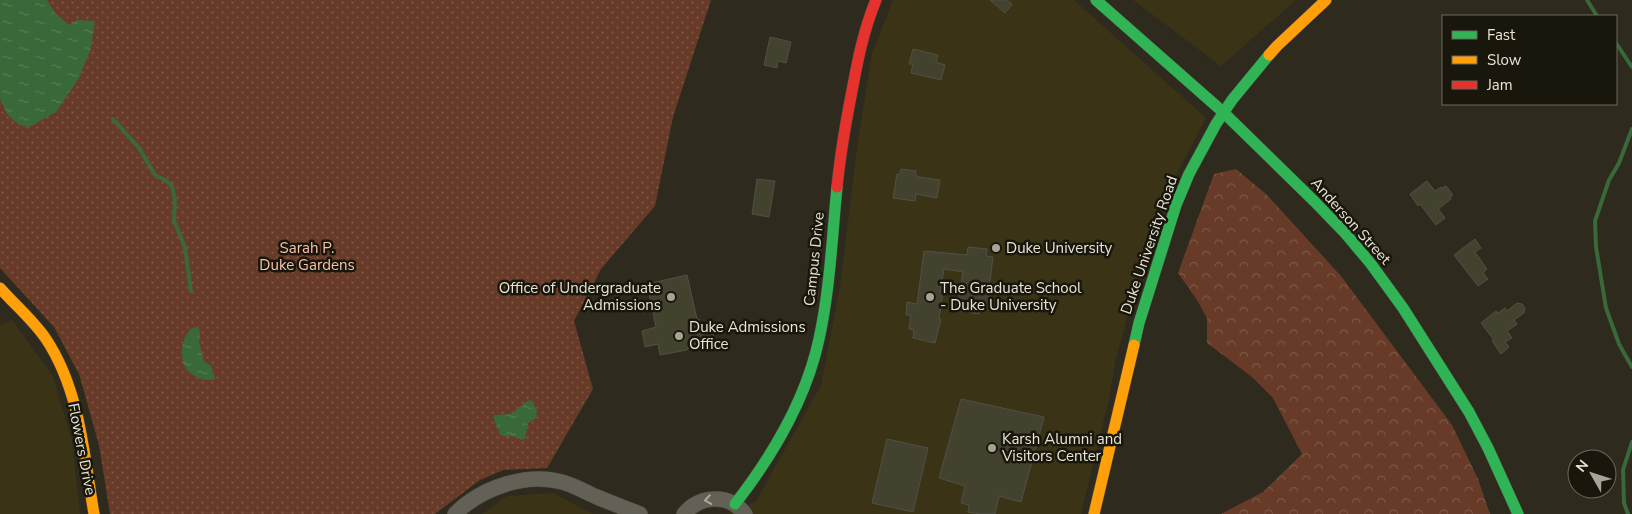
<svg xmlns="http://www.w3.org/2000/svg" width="1632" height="514" font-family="'Nunito Sans',sans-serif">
<defs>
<pattern id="forest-crowns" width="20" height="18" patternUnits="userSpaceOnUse" patternTransform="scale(1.25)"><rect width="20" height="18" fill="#673b28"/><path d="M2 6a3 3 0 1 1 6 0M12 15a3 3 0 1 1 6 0" fill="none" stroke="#7d5746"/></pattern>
<pattern id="park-dots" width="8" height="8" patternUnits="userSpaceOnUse" patternTransform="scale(1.25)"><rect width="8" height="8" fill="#673b28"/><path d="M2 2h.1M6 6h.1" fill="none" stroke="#7d5746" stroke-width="1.8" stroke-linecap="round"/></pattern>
<pattern id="water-ripples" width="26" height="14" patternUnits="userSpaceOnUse" patternTransform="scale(1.25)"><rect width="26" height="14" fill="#396839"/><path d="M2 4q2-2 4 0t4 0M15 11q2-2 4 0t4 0" fill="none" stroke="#567d55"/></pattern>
</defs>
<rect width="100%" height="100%" fill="#2e2a1e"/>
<!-- built -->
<g fill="#3b3316">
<polygon points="893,0 1074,0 1206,118 1167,193 1140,269 1115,363 1109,399 1081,514 727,514 756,501 821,385 840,287 858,140 872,54"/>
<polygon points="1133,0 1296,0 1221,66"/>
<polygon points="12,320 53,376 72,441 80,514 0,514 0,325"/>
<polygon points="553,493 593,514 482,514 507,496"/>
</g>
<!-- forest -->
<polygon fill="url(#forest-crowns)" points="1236,169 1266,194 1341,276 1452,425 1478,479 1490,514 1221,514 1263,492 1302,454 1273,398 1252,377 1207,343 1207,318 1197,300 1178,273 1214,174"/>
<!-- park -->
<polygon fill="url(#park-dots)" points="0,0 711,0 673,117 655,206 601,269 574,321 593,389 547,468 503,470 480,480 435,514 110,514 99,445 79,374 54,327 0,268"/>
<!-- water -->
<g fill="url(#water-ripples)">
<polygon points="0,0 47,0 55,13 69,25 77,20 95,21 91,48 79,78 56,112 29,127 19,125 7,114 0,99"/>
<path d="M194,327L199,329L200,335L199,343L204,361L211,366L215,379C206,383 189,375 185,367C179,354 182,334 194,327Z"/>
<path d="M531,400L537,410L536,418L528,423L525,439L521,440C516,434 507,438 500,435C499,428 493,422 494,415L511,414L527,401Z"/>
</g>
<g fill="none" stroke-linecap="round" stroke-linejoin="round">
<!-- stream -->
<g stroke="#396839" stroke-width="4">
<polyline points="1587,0 1597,16"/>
<polyline points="1616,43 1632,67"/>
<polyline points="113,119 139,148 155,175 165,180 172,186 175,201 174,220 185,248 191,291"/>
<polyline points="1632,129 1619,163 1609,180 1595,221 1596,247 1606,308 1619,344 1632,367"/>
<polyline points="1628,514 1624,503 1623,470 1632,442"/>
</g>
</g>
<!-- building -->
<g fill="#42422f" stroke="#515046">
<polygon points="990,0 1006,0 1012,4 1005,13"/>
<polygon points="770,37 791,42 786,63 778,61 777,68 764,65"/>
<polygon points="913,49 938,55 936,62 945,65 941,80 911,73 913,64 909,64"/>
<polygon points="901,169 916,171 915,175 919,177 940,180 937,198 916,194 915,201 893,198 897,174 900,174"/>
<polygon points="757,179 775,181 769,217 752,214"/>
<polygon points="1427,181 1435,191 1441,187 1442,188 1446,186 1453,195 1450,197 1451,199 1438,209 1445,218 1436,225 1420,204 1418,206 1410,194"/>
<polygon points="1475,239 1481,248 1475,252 1487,269 1483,273 1488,279 1478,286 1454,255"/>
<polygon points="968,247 987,249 986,256 993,257 989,288 992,288 990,306 981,305 979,314 961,311 963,299 959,298 963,272 944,269 940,292 943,292 939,319 941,319 935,343 913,338 914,330 909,329 911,315 906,315 907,302 917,304 924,251 967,255"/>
<polygon points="687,275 697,319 699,319 702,332 712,329 715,341 687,349 687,350 660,355 658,344 645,347 642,331 656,327 647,284"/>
<polygon points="1517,303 1522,304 1525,308 1524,313 1514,320 1517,324 1507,331 1512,338 1505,342 1509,347 1501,354 1492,341 1494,340 1481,323 1496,311 1498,313 1505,308 1507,311"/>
<polygon points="961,399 1044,417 1021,502 999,496 995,514 979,514 968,512 969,505 961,503 965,486 939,478"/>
<polygon points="887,439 928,448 913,512 872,503"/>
</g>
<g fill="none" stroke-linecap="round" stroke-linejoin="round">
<!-- street casing -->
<g stroke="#4b483e" stroke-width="16">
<g id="street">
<path d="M455,514C481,488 526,472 562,482C574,485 585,492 597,497C611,503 625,508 640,514"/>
<path d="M684,514C700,495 729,493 745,514"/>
</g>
</g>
<!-- fast casing -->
<g stroke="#4b483e" stroke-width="12">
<g id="fast">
<polyline points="1096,0 1223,112 1314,201 1345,233 1371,264 1403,308 1469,412 1488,448 1518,514"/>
<polyline points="1134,345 1139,323 1176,205 1189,174 1216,124 1232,100 1269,55"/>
<path d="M735,504C773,455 806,400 819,339C830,289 832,238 837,187"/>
</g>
</g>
<!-- slow casing -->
<g stroke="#4b483e" stroke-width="12">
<g id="slow">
<polyline points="1269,55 1277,46 1326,0"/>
<path d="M0,288C15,305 33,320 46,339C80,390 84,455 94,514"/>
<polyline points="1094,514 1134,345"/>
</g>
</g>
<!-- jam casing -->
<g stroke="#4b483e" stroke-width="12">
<path id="jam" d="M837,187C840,157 845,127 851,96C857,64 863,31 876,0"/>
</g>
<!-- street -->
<use href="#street" stroke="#636056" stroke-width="15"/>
<!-- fast -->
<use href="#fast" stroke="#30b455" stroke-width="11"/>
<!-- slow -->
<use href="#slow" stroke="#ff9f0a" stroke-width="11"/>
<!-- jam -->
<use href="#jam" stroke="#e5322d" stroke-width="11"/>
</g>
<!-- one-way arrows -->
<defs><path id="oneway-chevron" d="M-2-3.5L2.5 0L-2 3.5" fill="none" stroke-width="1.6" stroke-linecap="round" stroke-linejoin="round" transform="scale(1.25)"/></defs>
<use stroke="#aca99c" href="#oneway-chevron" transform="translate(708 500) rotate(171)"/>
<!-- markers -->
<g fill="#a7a396" stroke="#19160c" stroke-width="2">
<circle cx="996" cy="248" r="5"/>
<circle cx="671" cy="297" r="5"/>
<circle cx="930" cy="297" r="5"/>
<circle cx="679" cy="336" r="5"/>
<circle cx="992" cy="448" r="5"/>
</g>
<g text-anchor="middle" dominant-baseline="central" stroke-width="5" stroke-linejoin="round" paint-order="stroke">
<!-- street labels -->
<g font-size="15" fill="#e8e4d6" stroke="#19160c">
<text transform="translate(1351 221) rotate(48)">Anderson Street</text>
<text transform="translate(1149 245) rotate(-71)">Duke University Road</text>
<text transform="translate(814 259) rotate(-84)">Campus Drive</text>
<text transform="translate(82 449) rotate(79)">Flowers Drive</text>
</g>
<!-- park labels -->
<g font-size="15" fill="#fcc1a9" stroke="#19160c">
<text x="307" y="248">Sarah P.<tspan x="307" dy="17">Duke Gardens</tspan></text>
</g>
<!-- poi labels -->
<g font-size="15" fill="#e8e4d6" stroke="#19160c" text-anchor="start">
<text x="1006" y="248">Duke University</text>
<text x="661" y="288" text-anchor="end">Office of Undergraduate<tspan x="661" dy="17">Admissions</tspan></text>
<text x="940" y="288">The Graduate School<tspan x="940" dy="17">- Duke University</tspan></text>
<text x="689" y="327">Duke Admissions<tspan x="689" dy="17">Office</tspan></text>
<text x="1002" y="439">Karsh Alumni and<tspan x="1002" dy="17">Visitors Center</tspan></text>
</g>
</g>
<!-- legend -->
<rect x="1442" y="15" width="175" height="90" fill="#19160c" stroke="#6c685d"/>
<rect x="1452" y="31" width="25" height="8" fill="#30b455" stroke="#6c685d"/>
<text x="1487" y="40" font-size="15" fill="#e8e4d6">Fast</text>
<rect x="1452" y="56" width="25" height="8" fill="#ff9f0a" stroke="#6c685d"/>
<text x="1487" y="65" font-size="15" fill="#e8e4d6">Slow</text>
<rect x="1452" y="81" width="25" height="8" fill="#e5322d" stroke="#6c685d"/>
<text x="1487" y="90" font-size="15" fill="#e8e4d6">Jam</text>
<!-- north arrow -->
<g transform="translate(1592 474) rotate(309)"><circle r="24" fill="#19160c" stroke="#6c685d"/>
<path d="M0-4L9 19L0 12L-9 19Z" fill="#a7a396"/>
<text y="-8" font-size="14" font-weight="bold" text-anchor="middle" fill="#e8e4d6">N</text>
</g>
</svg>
